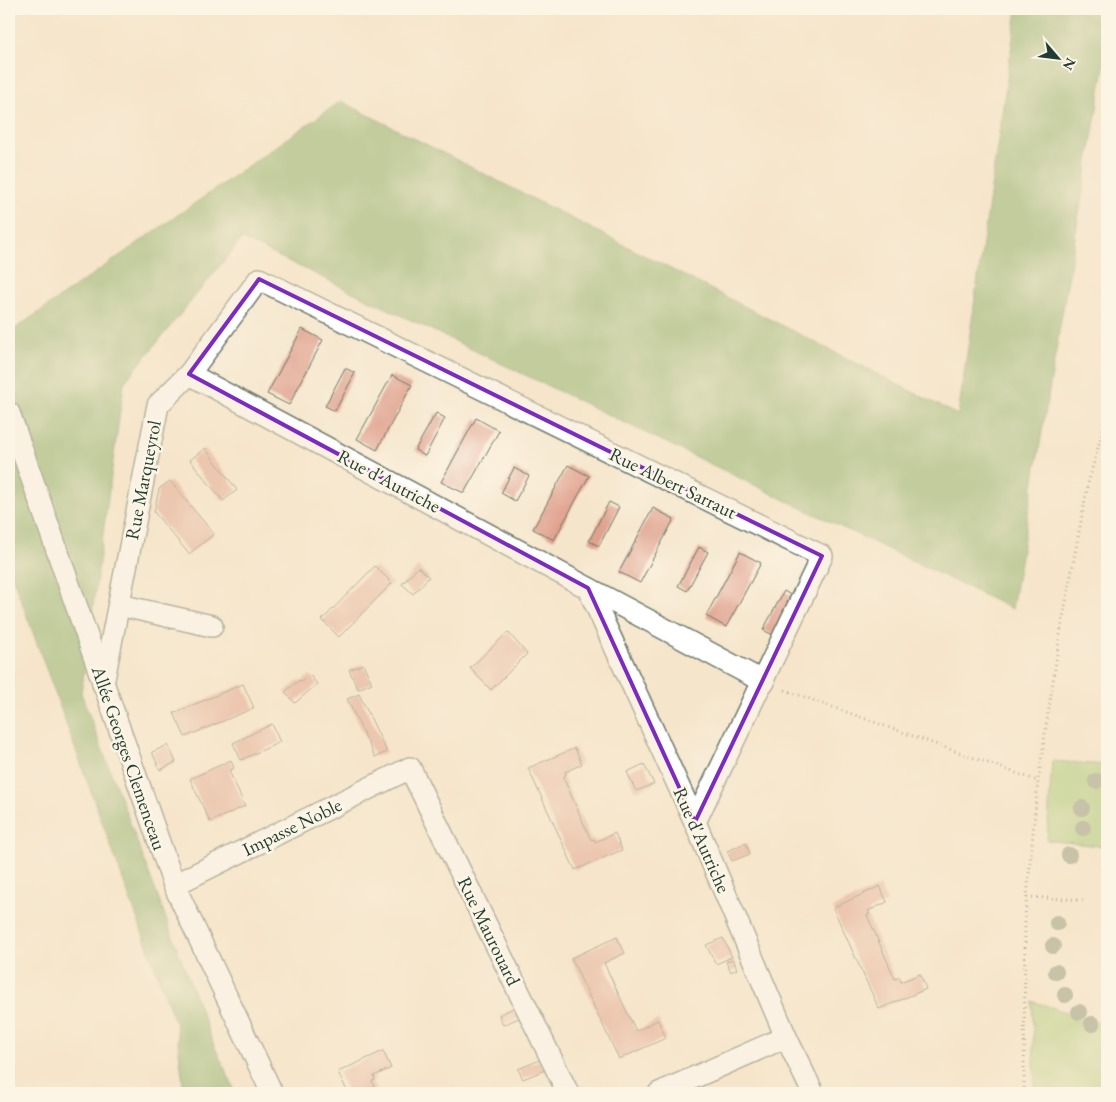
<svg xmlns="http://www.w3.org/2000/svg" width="1116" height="1102" font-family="'EB Garamond',serif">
<rect width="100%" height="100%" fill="#fcf5e5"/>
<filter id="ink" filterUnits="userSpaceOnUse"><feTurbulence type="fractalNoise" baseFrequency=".02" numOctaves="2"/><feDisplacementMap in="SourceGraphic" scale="10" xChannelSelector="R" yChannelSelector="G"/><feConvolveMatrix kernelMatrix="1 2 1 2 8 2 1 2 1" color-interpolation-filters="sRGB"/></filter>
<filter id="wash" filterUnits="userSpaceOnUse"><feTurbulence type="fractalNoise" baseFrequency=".0096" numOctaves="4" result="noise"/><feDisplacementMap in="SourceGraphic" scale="20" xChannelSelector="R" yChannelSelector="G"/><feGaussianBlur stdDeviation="1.12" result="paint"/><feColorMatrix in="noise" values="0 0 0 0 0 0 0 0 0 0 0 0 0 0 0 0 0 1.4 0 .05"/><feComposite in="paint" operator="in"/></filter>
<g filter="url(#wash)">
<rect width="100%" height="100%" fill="#f5e5cb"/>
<!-- green -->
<g fill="#a4ca74" stroke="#628454">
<polygon points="1052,761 1107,765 1107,847 1047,840"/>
<polygon points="1032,1001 1107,1025 1107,1093 1035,1093"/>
</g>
<!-- forest -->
<polygon fill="#83ae66" stroke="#51764d" points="1017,9 1107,9 1107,50 1012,609 242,239 124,383 81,693 213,1043 236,1093 184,1093 176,1025 9,567 9,333 341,101 958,415"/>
<g id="blocks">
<!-- building -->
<g fill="#e0a18e">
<polygon points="302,329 323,340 289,405 267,394"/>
<polygon points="345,368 355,373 335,411 325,406"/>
<polygon points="392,375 412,385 377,450 357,439"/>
<polygon points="436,413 445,418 425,456 415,450"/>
<polygon points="476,418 499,431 464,493 441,482"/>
<polygon points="205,448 237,490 223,501 190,460"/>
<polygon points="568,465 589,476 554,540 533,529"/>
<polygon points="514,468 529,476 515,501 501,493"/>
<polygon points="170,481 214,534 189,554 154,512 159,489"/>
<polygon points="609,502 619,507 599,546 589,541"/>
<polygon points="653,508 674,519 640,583 619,572"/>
<polygon points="699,547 708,552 687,591 678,586"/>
<polygon points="740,552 761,563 726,627 706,616"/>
<polygon points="375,566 392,583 339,637 322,620"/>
<polygon points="418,567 429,577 413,594 402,584"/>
<polygon points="784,591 794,597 773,635 763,630"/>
<polygon points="508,632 527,654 491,690 470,668"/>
<polygon points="363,664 372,683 358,689 349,670"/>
<polygon points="310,675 317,684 295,703 285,692 299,680 301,682"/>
<polygon points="243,684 254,708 185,737 174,713"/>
<polygon points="359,694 387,752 375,757 347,699"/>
<polygon points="272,724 280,742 241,760 233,743"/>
<polygon points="168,745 176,762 160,770 152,752"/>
<polygon points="575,748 582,764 565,772 566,775 563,777 591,840 594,839 595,842 615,833 622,850 575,870 528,768"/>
<polygon points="231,760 234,768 229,771 245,806 210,822 190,779"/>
<polygon points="644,764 654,784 636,791 627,772"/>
<polygon points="746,843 750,854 732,861 727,851"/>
<polygon points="880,886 887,902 868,911 870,914 867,915 895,979 899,977 901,982 920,974 926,989 879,1009 833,908"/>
<polygon points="617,937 625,953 604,963 636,1031 658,1020 666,1038 619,1059 571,958"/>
<polygon points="723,938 732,957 716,964 706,945"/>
<polygon points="733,959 737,969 731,972 726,962"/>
<polygon points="516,1007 521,1017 503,1025 499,1015"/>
<polygon points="383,1051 391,1068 374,1076 375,1080 372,1081 378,1093 348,1093 338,1072"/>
<polygon points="540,1060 545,1070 523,1079 518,1069"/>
</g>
</g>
</g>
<g filter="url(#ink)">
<use href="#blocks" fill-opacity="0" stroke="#6a7869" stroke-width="1"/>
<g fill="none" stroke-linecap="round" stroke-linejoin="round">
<!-- minor casing -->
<g stroke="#6a7869" stroke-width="24">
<g id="minor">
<polyline points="189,374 588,588 695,822 786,1037 813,1093"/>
<polyline points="9,413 174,885 272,1093"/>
<polyline points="588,588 764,682"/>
<polyline points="119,605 212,626"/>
<polyline points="103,684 158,405 189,374 259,279 822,556 695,822"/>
<polyline points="174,885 410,768 568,1093"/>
<polyline points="659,1093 786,1037"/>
</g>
</g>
<!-- path -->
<g stroke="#6a7869" stroke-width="3" stroke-dasharray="1 4" stroke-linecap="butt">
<polyline points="785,690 1038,781"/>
<polyline points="1027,897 1084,900"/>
<polyline points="1024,1093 1025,917 1038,781 1061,628 1088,484 1107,415"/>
</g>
<!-- minor -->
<use href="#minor" stroke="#fff" stroke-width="21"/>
</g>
<!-- trees -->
<g fill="#8e987f">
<circle cx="1096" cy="781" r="8"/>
<circle cx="1082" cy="808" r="8"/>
<circle cx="1083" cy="828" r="8"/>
<circle cx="1069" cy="855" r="8"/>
<circle cx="1057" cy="923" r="8"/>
<circle cx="1053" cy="946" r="8"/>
<circle cx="1056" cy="972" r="8"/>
<circle cx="1065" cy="995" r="8"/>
<circle cx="1079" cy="1012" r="8"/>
<circle cx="1092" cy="1024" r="8"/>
</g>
</g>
<!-- marked area -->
<path d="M0 0H1116V1102H0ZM259,279L822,556L695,822L588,588L189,374Z" fill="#f5e5cb" fill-opacity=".55" fill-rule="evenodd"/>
<path fill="none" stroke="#7b2cbf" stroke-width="4" stroke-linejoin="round" d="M259,279L822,556L695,822L588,588L189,374Z"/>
<g text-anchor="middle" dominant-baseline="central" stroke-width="5" stroke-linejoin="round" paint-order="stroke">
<!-- street labels -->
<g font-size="19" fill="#1f3d34" stroke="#fcf5e5">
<text transform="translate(143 480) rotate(-79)">Rue Marqueyrol</text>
<text transform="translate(389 481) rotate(28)">Rue d'Autriche</text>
<text transform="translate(673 483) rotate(26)">Rue Albert Sarraut</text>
<text transform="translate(129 758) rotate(71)">Allée Georges Clemenceau</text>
<text transform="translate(292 827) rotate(-26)">Impasse Noble</text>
<text transform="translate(702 840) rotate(66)">Rue d'Autriche</text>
<text transform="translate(489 931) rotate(64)">Rue Maurouard</text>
</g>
</g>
<!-- margin -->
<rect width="1116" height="1102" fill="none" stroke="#fcf5e5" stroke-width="30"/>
<!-- north arrow -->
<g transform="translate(1058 58) rotate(118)" stroke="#fcf5e5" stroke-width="4" paint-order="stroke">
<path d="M0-4L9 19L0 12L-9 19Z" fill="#1f3d34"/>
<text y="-8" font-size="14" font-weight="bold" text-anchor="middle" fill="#1f3d34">N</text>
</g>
</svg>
